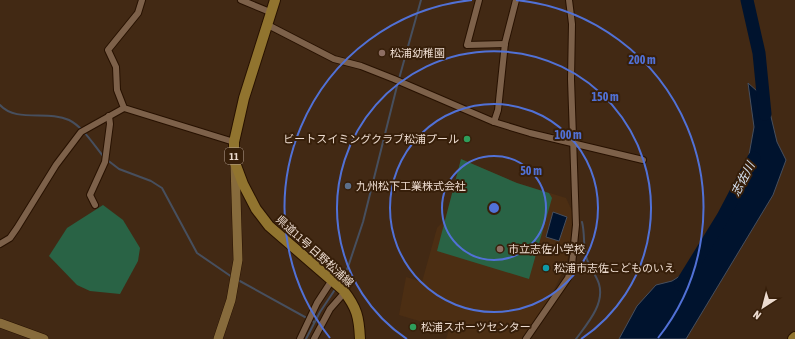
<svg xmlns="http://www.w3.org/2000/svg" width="795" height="339" font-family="'Asap Condensed','Noto Sans JP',sans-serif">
<rect width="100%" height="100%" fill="#422914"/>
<!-- built -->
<polygon fill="#4c2e13" points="461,159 517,183 566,198 573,213 570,249 566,265 550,298 523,339 446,339 449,330 399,315 406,277 422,282 437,228 445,220"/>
<!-- green -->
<g fill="#296345">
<polygon points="461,159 517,183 549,193 552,198 529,279 437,251"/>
<polygon points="103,205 123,220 140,248 138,261 120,294 90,291 77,285 49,256 67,228"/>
</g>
<!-- water -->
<g fill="#00132e" stroke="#474f5e">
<polygon points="748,83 767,100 777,142 786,160 773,195 686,339 619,339 637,306 656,285 672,281 699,264 718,234 744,183 754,127"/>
<polygon points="553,212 567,217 559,241 546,237"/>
</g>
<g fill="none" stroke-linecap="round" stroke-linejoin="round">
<!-- stream -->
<g stroke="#474f5e" stroke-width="2">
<path d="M0,105C16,123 48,110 69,120C83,127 93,144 103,156"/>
<polyline points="106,159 119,169 151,181 162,188 197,253 232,277"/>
<polyline points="238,280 314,322"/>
<polyline points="340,283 348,267 363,222 397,86 421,0"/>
<polyline points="306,339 320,312 336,288"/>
<path d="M576,339C587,324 605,304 599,284C596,274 588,266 586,256C583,245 585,233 582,222"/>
</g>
<!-- river -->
<g stroke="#00132e" stroke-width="13">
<polyline points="747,0 759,53 765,114"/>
<polyline points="681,285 723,217 754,158"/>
</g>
<!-- street casing -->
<g stroke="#271100" stroke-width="8">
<g id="street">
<polyline points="142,0 138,13 108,50 116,67 117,90 124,108 234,142"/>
<polyline points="241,0 270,12"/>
<polyline points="479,0 467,45 505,44"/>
<polyline points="266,24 334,59 361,66 394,79 494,122 530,133 643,160"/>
<polyline points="494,122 498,110 505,43 516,0"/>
<polyline points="95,205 90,195 105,162 110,124 109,116"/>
<polyline points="0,244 10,238 17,228 56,165 81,132 124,108"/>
<polyline points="300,339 317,303 332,280"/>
<polyline points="314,339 330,309 345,292"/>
<polyline points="526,339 568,278 572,265 576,225 571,79 572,24 569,0"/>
</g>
</g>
<!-- secondary casing -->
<g stroke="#271100" stroke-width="10">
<g id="secondary">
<polyline points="0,323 44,339"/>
<polyline points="218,339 231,300 238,260 235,165"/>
</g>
</g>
<!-- primary casing -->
<g stroke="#271100" stroke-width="12">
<g id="primary">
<path d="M275,0L244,98L234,142V160L243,184L256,209L269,226L343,290C357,308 359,317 360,339"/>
<polyline points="793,339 795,337"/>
</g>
</g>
<!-- street -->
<use href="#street" stroke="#7d614a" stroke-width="6"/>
<!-- secondary -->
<use href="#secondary" stroke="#876b3c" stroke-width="9"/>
<!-- primary -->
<use href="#primary" stroke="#91742f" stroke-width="10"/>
</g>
<!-- distance rings -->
<g fill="none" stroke="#5171d6" stroke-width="2">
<circle cx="494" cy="208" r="52"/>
<circle cx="494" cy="208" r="104"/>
<path d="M407 339A157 157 0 1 1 581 339"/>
<path d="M330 338A209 209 0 0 1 472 0M516 0A209 209 0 0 1 658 338"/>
</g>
<!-- markers -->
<g fill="#8d6e63" stroke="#371f0a" stroke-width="1.5">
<circle cx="382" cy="53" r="4"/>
<circle cx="500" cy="249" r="4"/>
</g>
<g fill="#2e9e5b" stroke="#371f0a" stroke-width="1.5">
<circle cx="467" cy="139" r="4"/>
<circle cx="413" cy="327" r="4"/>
</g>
<circle fill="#5c6f8a" stroke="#371f0a" stroke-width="1.5" cx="348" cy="186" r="4"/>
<circle fill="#0f9aa8" stroke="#371f0a" stroke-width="1.5" cx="546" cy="268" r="4"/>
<g text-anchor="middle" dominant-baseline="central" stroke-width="4" stroke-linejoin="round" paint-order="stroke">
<!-- shield labels -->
<rect fill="#371f0a" stroke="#b6a394" stroke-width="1" x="225" y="148" width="18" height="16" rx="3"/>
<g font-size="10" font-weight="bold" fill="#ecdbcf">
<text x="234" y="156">11</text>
</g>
<!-- poi labels -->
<g font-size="11" fill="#ecdbcf" stroke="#371f0a" text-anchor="start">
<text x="390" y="53">松浦幼稚園</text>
<text x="459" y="139" text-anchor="end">ビートスイミングクラブ松浦プール</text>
<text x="356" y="186">九州松下工業株式会社</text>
<text x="508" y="249">市立志佐小学校</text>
<text x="554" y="268">松浦市志佐こどものいえ</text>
<text x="421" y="327">松浦スポーツセンター</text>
</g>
<!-- street labels -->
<g font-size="11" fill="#ecdbcf" stroke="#371f0a">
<text transform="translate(315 251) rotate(42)">県道11号 日野松浦線</text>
</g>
<!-- water labels -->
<g font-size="12" font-style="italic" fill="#d6e3f3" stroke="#371f0a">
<text transform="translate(743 179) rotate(-62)">志佐川</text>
</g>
</g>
<circle cx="494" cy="208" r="6" fill="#5171d6" stroke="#371f0a" stroke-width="2"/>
<g font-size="12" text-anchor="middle" font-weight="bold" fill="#5171d6" stroke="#371f0a" stroke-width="4" stroke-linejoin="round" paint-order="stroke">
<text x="642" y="64">200 m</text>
<text x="605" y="101">150 m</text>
<text x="568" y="139">100 m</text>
<text x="531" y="175">50 m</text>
</g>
<!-- north arrow -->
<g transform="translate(763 307) rotate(216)" stroke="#371f0a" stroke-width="3" paint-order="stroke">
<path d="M0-3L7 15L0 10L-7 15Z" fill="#ecdbcf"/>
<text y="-6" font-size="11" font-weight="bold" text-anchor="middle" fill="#ecdbcf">N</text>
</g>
</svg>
